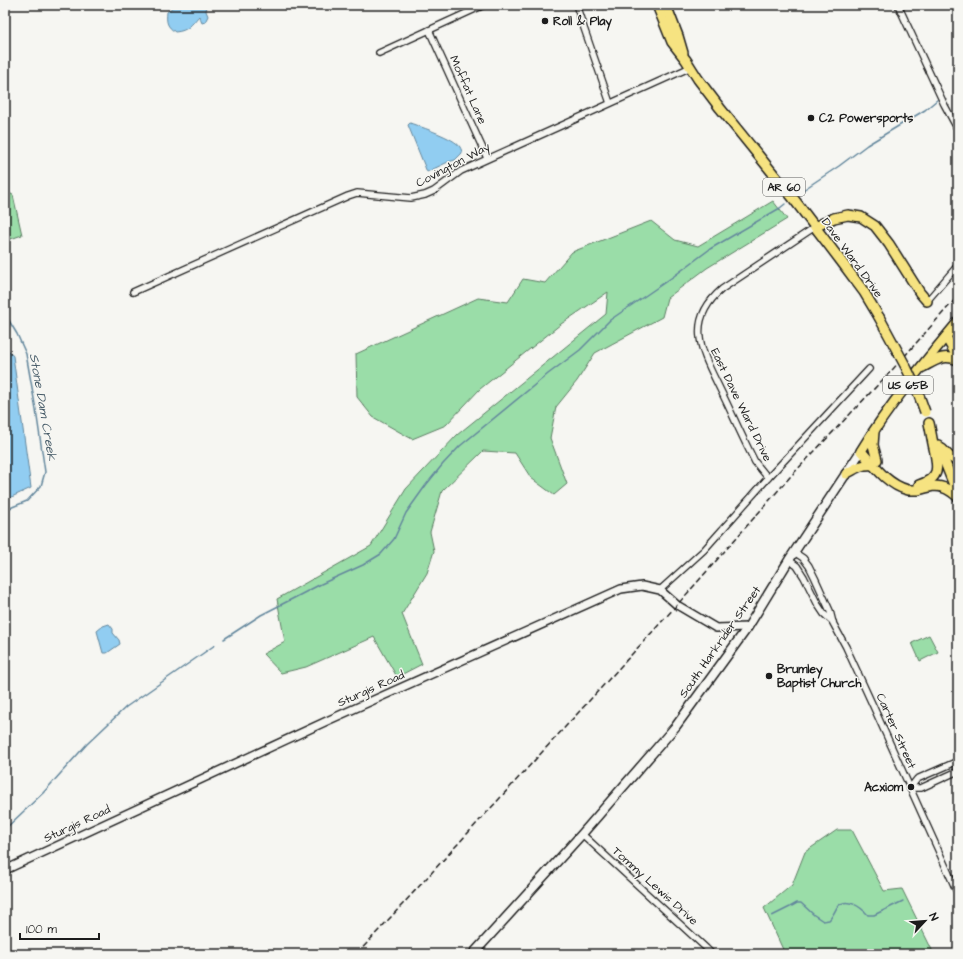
<svg xmlns="http://www.w3.org/2000/svg" width="963" height="959" font-family="'Architects Daughter',sans-serif">
<rect width="100%" height="100%" fill="#f6f6f2"/>
<filter id="ink" filterUnits="userSpaceOnUse"><feTurbulence type="fractalNoise" baseFrequency=".025" numOctaves="2"/><feDisplacementMap in="SourceGraphic" scale="8" xChannelSelector="R" yChannelSelector="G"/><feConvolveMatrix kernelMatrix="1 2 1 2 8 2 1 2 1" color-interpolation-filters="sRGB"/></filter>
<g filter="url(#ink)">
<!-- green -->
<g fill="#9adda8" stroke="#5b7c62">
<polygon points="5,191 13,195 22,235 5,241"/>
<polygon points="773,201 787,219 707,268 667,298 662,317 595,353 577,381 556,407 550,438 567,484 554,495 531,478 515,453 483,451 442,491 430,532 434,551 427,573 402,614 422,664 397,677 374,637 306,667 281,673 263,654 285,642 277,599 371,546 406,489 457,435 606,314 608,292 561,324 480,389 446,425 412,439 373,417 357,397 356,354 478,298 508,302 523,279 545,283 572,252 651,221 675,240 698,246"/>
<polygon points="929,635 938,652 920,661 912,643"/>
<polygon points="837,830 852,830 884,891 902,889 934,954 785,954 764,908 792,885 805,852"/>
</g>
<!-- water -->
<g fill="#91cdf1" stroke="#62869c">
<path d="M175,5H207L206,11L208,16L205,22L202,23L199,16C191,25 188,31 175,32C167,26 166,23 167,12Z"/>
<path d="M410,123C421,127 455,138 460,147C461,149 462,151 462,153L455,160L448,162L427,172L408,125Z"/>
<polygon points="5,346 13,356 31,488 5,500"/>
<polygon points="109,624 113,629 113,633 119,640 120,644 107,653 103,653 97,631 103,626"/>
</g>
<g fill="none" stroke-linecap="round" stroke-linejoin="round">
<!-- stream -->
<g stroke="#62869c" stroke-width="1.5">
<polyline points="800,192 839,166 867,145 925,110 937,100"/>
<polyline points="5,314 17,334 26,354 36,410 45,472 41,486 27,501 5,510"/>
<polyline points="224,639 261,615 296,597 321,584 363,565 381,554 394,539 406,513 426,485 443,464 460,446 548,374 580,350 610,320 674,276 710,249 780,208 785,204"/>
<polyline points="5,829 43,793 87,744 126,707 215,645"/>
<path d="M772,916L790,907L797,903H801L814,915L823,921L829,920C833,916 835,910 838,906C847,897 861,907 868,915H874L903,901"/>
</g>
<!-- minor casing -->
<g stroke="#1c1c1c" stroke-width="8">
<g id="minor">
<polyline points="576,5 610,103"/>
<polyline points="898,5 944,104 958,130"/>
<polyline points="429,30 487,158"/>
<polyline points="379,53 484,5"/>
<polyline points="133,292 348,196 357,193 411,198 425,195 434,191 461,171 691,67"/>
<polyline points="927,301 958,265"/>
<path d="M768,478L755,462L749,450C739,430 730,409 720,389C702,352 684,322 722,289L815,227"/>
<polyline points="794,552 803,558 809,566 815,578 830,611 833,623 846,647 874,708 958,894"/>
<polyline points="789,560 797,566 804,577 818,605 824,614 833,622"/>
<polyline points="660,590 704,550 768,478 869,369"/>
<polyline points="910,788 917,779 958,761"/>
<polyline points="910,788 921,788 958,771"/>
<polyline points="582,834 706,948 712,954"/>
</g>
</g>
<!-- tertiary casing -->
<g stroke="#1c1c1c" stroke-width="10">
<polyline id="tertiary" points="5,870 329,720 621,589 642,586 660,590 677,605 716,628 748,627"/>
</g>
<!-- secondary casing -->
<g stroke="#1c1c1c" stroke-width="11">
<polyline id="secondary" points="473,954 582,834 676,726 748,627 789,560 861,451"/>
</g>
<!-- primary casing -->
<g stroke="#1c1c1c" stroke-width="12">
<g id="primary">
<polyline points="657,5 672,42 686,60 698,79 720,108 793,198 844,265 864,292 879,317"/>
<polyline points="666,5 678,36 683,53"/>
<polyline points="815,227 834,218 848,215 861,217 875,226 889,244 920,293 927,301"/>
<path d="M958,322C924,363 889,405 861,451C874,466 888,485 908,490C911,490 914,490 918,490C923,489 928,487 933,486C944,486 950,490 958,497"/>
<polyline points="958,330 958,343"/>
<polyline points="946,337 958,358"/>
<path d="M923,367C936,360 943,354 958,360"/>
<polyline points="874,432 873,445 877,460"/>
<polyline points="938,445 958,495"/>
<polyline points="942,449 950,457 958,461"/>
<path d="M846,474C856,468 861,464 873,465"/>
<path d="M919,485C941,478 938,467 934,448C932,440 931,432 929,423"/>
</g>
</g>
<!-- minor -->
<use href="#minor" stroke="#f6f6f2" stroke-width="5.5"/>
<!-- tertiary -->
<use href="#tertiary" stroke="#f6f6f2" stroke-width="7"/>
<!-- secondary -->
<use href="#secondary" stroke="#f6f6f2" stroke-width="8"/>
<!-- primary -->
<use href="#primary" stroke="#f6e381" stroke-width="9"/>
<!-- rail -->
<polyline stroke="#1c1c1c" stroke-width="1.5" stroke-dasharray="6 3" stroke-linecap="butt" points="357,954 677,605 790,477 893,369 958,296"/>
<!-- primary-bridge casing -->
<g stroke="#1c1c1c" stroke-width="12" stroke-linecap="butt">
<polyline id="primary-bridge" points="879,317 906,367 917,390 925,412"/>
</g>
<!-- primary-bridge -->
<use href="#primary-bridge" stroke="#f6e381" stroke-width="9"/>
</g>
</g>
<!-- markers -->
<g fill="#1c1c1c" stroke="#f6f6f2" stroke-width="1.5">
<circle cx="545" cy="21" r="4"/>
<circle cx="811" cy="118" r="4"/>
<circle cx="769" cy="676" r="4"/>
<circle cx="911" cy="787" r="4"/>
</g>
<g text-anchor="middle" dominant-baseline="central" stroke-width="3" stroke-linejoin="round" paint-order="stroke">
<!-- shield labels -->
<g fill="#f6f6f2" stroke="#5d5d5c" stroke-width="1">
<rect x="763" y="178" width="42" height="18" rx="3"/>
<rect x="883" y="376" width="50" height="18" rx="3"/>
</g>
<g font-size="11" font-weight="bold" fill="#1c1c1c">
<text x="784" y="187">AR 60</text>
<text x="908" y="385">US 65B</text>
</g>
<!-- poi labels -->
<g font-size="12" font-weight="bold" fill="#1c1c1c" stroke="#f6f6f2" text-anchor="start">
<text x="553" y="21">Roll &amp; Play</text>
<text x="819" y="118">C2 Powersports</text>
<text x="777" y="669">Brumley<tspan x="777" dy="14">Baptist Church</tspan></text>
<text x="903" y="787" text-anchor="end">Acxiom</text>
</g>
<!-- street labels -->
<g font-size="12" fill="#1c1c1c" stroke="#f6f6f2">
<text transform="translate(468 90) rotate(66)">Moffat Lane</text>
<text transform="translate(453 165) rotate(-28)">Covington Way</text>
<text transform="translate(852 258) rotate(54)">Dave Ward Drive</text>
<text transform="translate(741 405) rotate(64)">East Dave Ward Drive</text>
<text transform="translate(720 642) rotate(-55)">South Harkrider Street</text>
<text transform="translate(371 689) rotate(-24)">Sturgis Road</text>
<text transform="translate(896 731) rotate(66)">Carter Street</text>
<text transform="translate(77 824) rotate(-25)">Sturgis Road</text>
<text transform="translate(655 886) rotate(42)">Tommy Lewis Drive</text>
</g>
<!-- water labels -->
<g font-size="13" font-style="italic" fill="#455a67" stroke="#f6f6f2">
<text transform="translate(43 407) rotate(80)">Stone Dam Creek</text>
</g>
</g>
<!-- margin -->
<rect width="963" height="959" fill="none" stroke="#f6f6f2" stroke-width="20"/>
<rect x="10" y="10" width="943" height="939" fill="none" stroke="#1c1c1c" stroke-width="1.5" filter="url(#ink)"/>
<!-- north arrow -->
<g transform="translate(925 921) rotate(64)" stroke="#f6f6f2" stroke-width="3" paint-order="stroke">
<path d="M0-3L7 15L0 10L-7 15Z" fill="#1c1c1c"/>
<text y="-6" font-size="11" font-weight="bold" text-anchor="middle" fill="#1c1c1c">N</text>
</g>
<!-- scale -->
<path d="M20 933v6h79v-6" fill="none" stroke="#1c1c1c" stroke-width="2"/>
<text x="26" y="933" font-size="12" fill="#1c1c1c" stroke="#f6f6f2" stroke-width="3" paint-order="stroke">100 m</text>
</svg>
